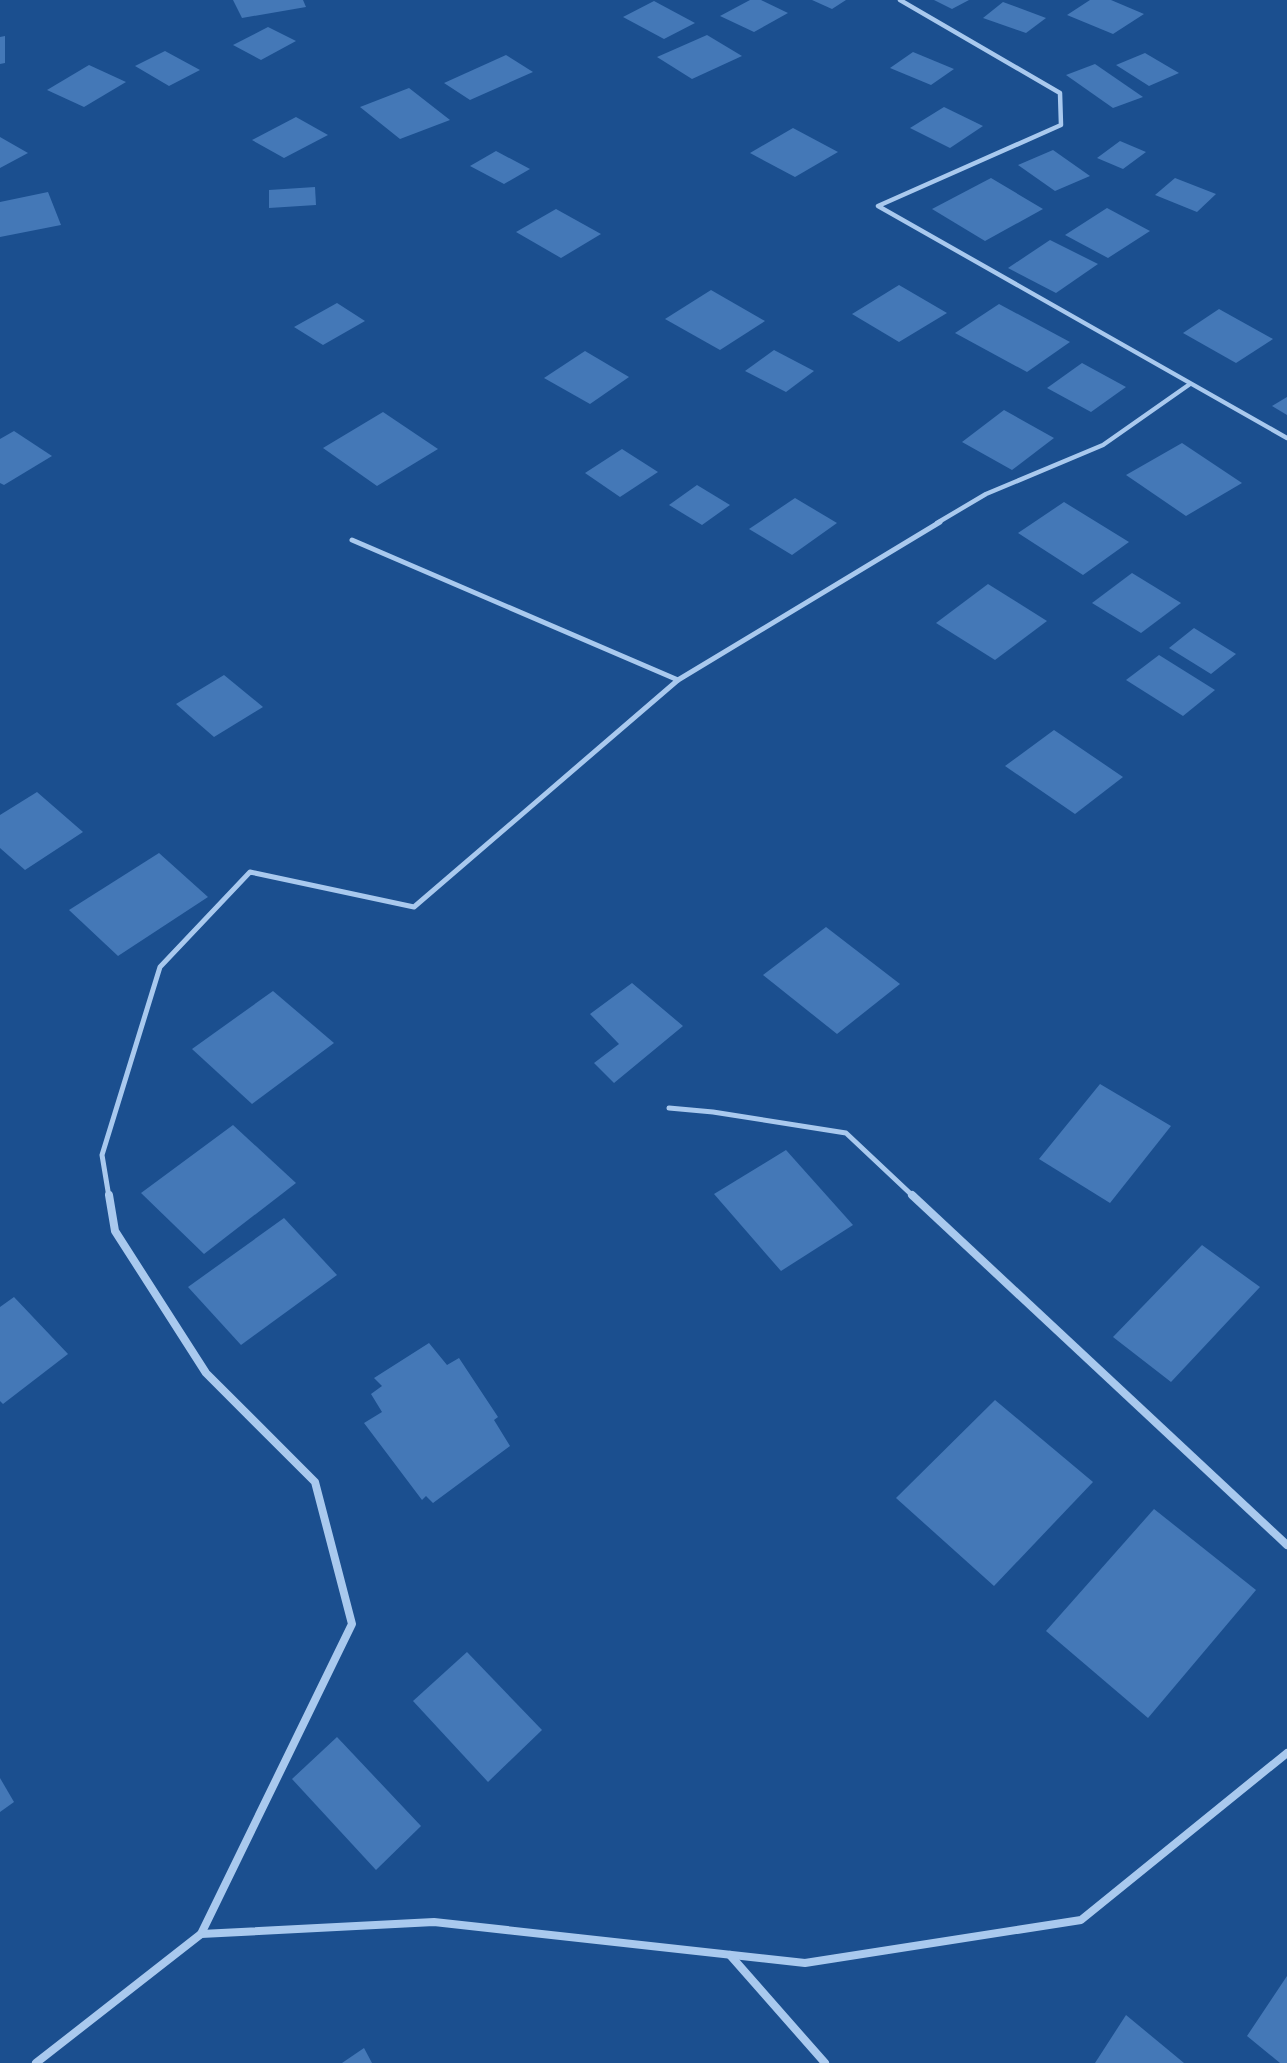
<svg xmlns="http://www.w3.org/2000/svg" width="1287" height="2063" font-family="'Titillium Web',sans-serif">
<rect width="100%" height="100%" fill="#1b4f8f"/>
<!-- building -->
<g fill="#4478b7">
<polygon points="233,0 303,0 306,7 242,18"/>
<polygon points="750,0 761,0 788,13 754,32 720,16"/>
<polygon points="812,0 846,0 832,9"/>
<polygon points="934,0 969,0 952,9"/>
<polygon points="1090,0 1111,0 1144,14 1113,34 1067,15"/>
<polygon points="654,1 695,23 664,39 623,17"/>
<polygon points="1003,2 1046,18 1026,33 983,18"/>
<polygon points="268,27 296,41 261,60 233,45"/>
<polygon points="707,35 742,56 692,79 657,57"/>
<polygon points="5,36 5,63 0,64 0,37"/>
<polygon points="165,51 200,70 169,86 135,66"/>
<polygon points="913,52 954,69 931,85 890,68"/>
<polygon points="1145,53 1179,73 1149,86 1116,65"/>
<polygon points="506,55 533,72 470,100 444,83"/>
<polygon points="1095,64 1143,97 1113,108 1066,75"/>
<polygon points="89,65 126,82 84,107 47,90"/>
<polygon points="409,88 450,120 400,139 360,107"/>
<polygon points="944,107 983,126 950,148 910,128"/>
<polygon points="296,117 328,135 284,158 252,140"/>
<polygon points="793,128 838,152 795,177 750,153"/>
<polygon points="0,137 28,153 0,168"/>
<polygon points="1120,141 1146,152 1123,169 1097,158"/>
<polygon points="1053,150 1090,176 1055,191 1018,165"/>
<polygon points="496,151 530,169 504,184 470,166"/>
<polygon points="991,178 1043,209 985,241 932,209"/>
<polygon points="1175,178 1216,194 1197,212 1155,195"/>
<polygon points="315,187 316,205 269,208 269,190"/>
<polygon points="48,192 61,225 0,237 0,202"/>
<polygon points="1107,208 1150,231 1108,258 1065,235"/>
<polygon points="556,209 601,234 561,258 516,232"/>
<polygon points="1050,240 1098,264 1056,293 1008,268"/>
<polygon points="899,285 947,313 899,342 852,314"/>
<polygon points="711,290 765,321 720,350 665,319"/>
<polygon points="337,303 365,321 323,345 294,327"/>
<polygon points="999,304 1070,342 1027,372 955,333"/>
<polygon points="1219,309 1273,339 1236,363 1183,333"/>
<polygon points="774,350 814,371 786,392 745,371"/>
<polygon points="585,351 629,377 590,404 544,378"/>
<polygon points="1082,363 1126,387 1091,412 1047,388"/>
<polygon points="1287,397 1287,415 1272,406"/>
<polygon points="1004,410 1054,438 1012,470 962,442"/>
<polygon points="383,412 438,449 377,486 323,448"/>
<polygon points="14,431 52,456 4,485 0,483 0,439"/>
<polygon points="1182,443 1242,483 1186,516 1126,475"/>
<polygon points="622,449 658,472 620,497 585,473"/>
<polygon points="697,485 730,505 702,525 669,505"/>
<polygon points="795,498 837,523 792,555 749,529"/>
<polygon points="1064,502 1129,542 1083,575 1018,533"/>
<polygon points="1132,573 1181,603 1141,633 1092,603"/>
<polygon points="988,584 1047,621 995,660 936,623"/>
<polygon points="1194,628 1236,654 1211,674 1169,648"/>
<polygon points="1159,655 1215,690 1183,716 1126,680"/>
<polygon points="224,675 263,707 214,737 176,704"/>
<polygon points="1054,730 1123,777 1075,814 1005,766"/>
<polygon points="37,792 83,832 25,870 0,848 0,815"/>
<polygon points="159,853 208,897 118,956 69,910"/>
<polygon points="826,927 900,984 837,1034 763,975"/>
<polygon points="632,983 683,1026 614,1083 594,1063 619,1044 590,1014"/>
<polygon points="273,991 334,1043 252,1104 192,1049"/>
<polygon points="1100,1084 1171,1126 1110,1203 1039,1159"/>
<polygon points="233,1125 296,1183 204,1254 141,1193"/>
<polygon points="786,1150 853,1225 781,1271 714,1194"/>
<polygon points="284,1218 337,1275 241,1345 188,1287"/>
<polygon points="1202,1245 1260,1287 1171,1382 1113,1337"/>
<polygon points="14,1297 68,1354 3,1404 0,1401 0,1307"/>
<polygon points="429,1343 447,1365 459,1358 498,1417 494,1420 510,1446 433,1503 426,1496 422,1500 364,1423 382,1412 371,1394 382,1386 374,1378"/>
<polygon points="995,1400 1093,1482 994,1586 896,1498"/>
<polygon points="1154,1509 1256,1590 1148,1718 1046,1631"/>
<polygon points="467,1652 542,1730 488,1782 413,1701"/>
<polygon points="337,1737 421,1826 376,1870 292,1779"/>
<polygon points="0,1778 14,1802 0,1812"/>
<polygon points="1287,1976 1287,2063 1280,2063 1247,2036"/>
<polygon points="1126,2015 1184,2063 1095,2063"/>
<polygon points="364,2048 372,2063 342,2063"/>
</g>
<g fill="none" stroke-linecap="round" stroke-linejoin="round">
<!-- minor-far2 -->
<g stroke="#a9c9ee" stroke-width="4.5">
<polyline points="900,0 1060,93 1061,125 878,206 1287,438"/>
<polyline points="937,523 986,494 1103,445 1190,384"/>
</g>
<!-- minor-far1 -->
<g stroke="#a9c9ee" stroke-width="5">
<polyline points="678,680 940,522"/>
<polyline points="669,1108 713,1112 846,1133 914,1197"/>
<polyline points="109,1197 102,1155 160,967 250,872 414,907 678,680 352,540"/>
</g>
<!-- minor -->
<g stroke="#a9c9ee" stroke-width="8">
<polyline points="109,1195 115,1231 206,1373 315,1482 352,1624 201,1934"/>
<polyline points="912,1195 1287,1545"/>
<polyline points="730,1955 825,2063"/>
<polyline points="36,2063 201,1934 434,1922 805,1963 1081,1920 1287,1753"/>
</g>
</g>
</svg>
